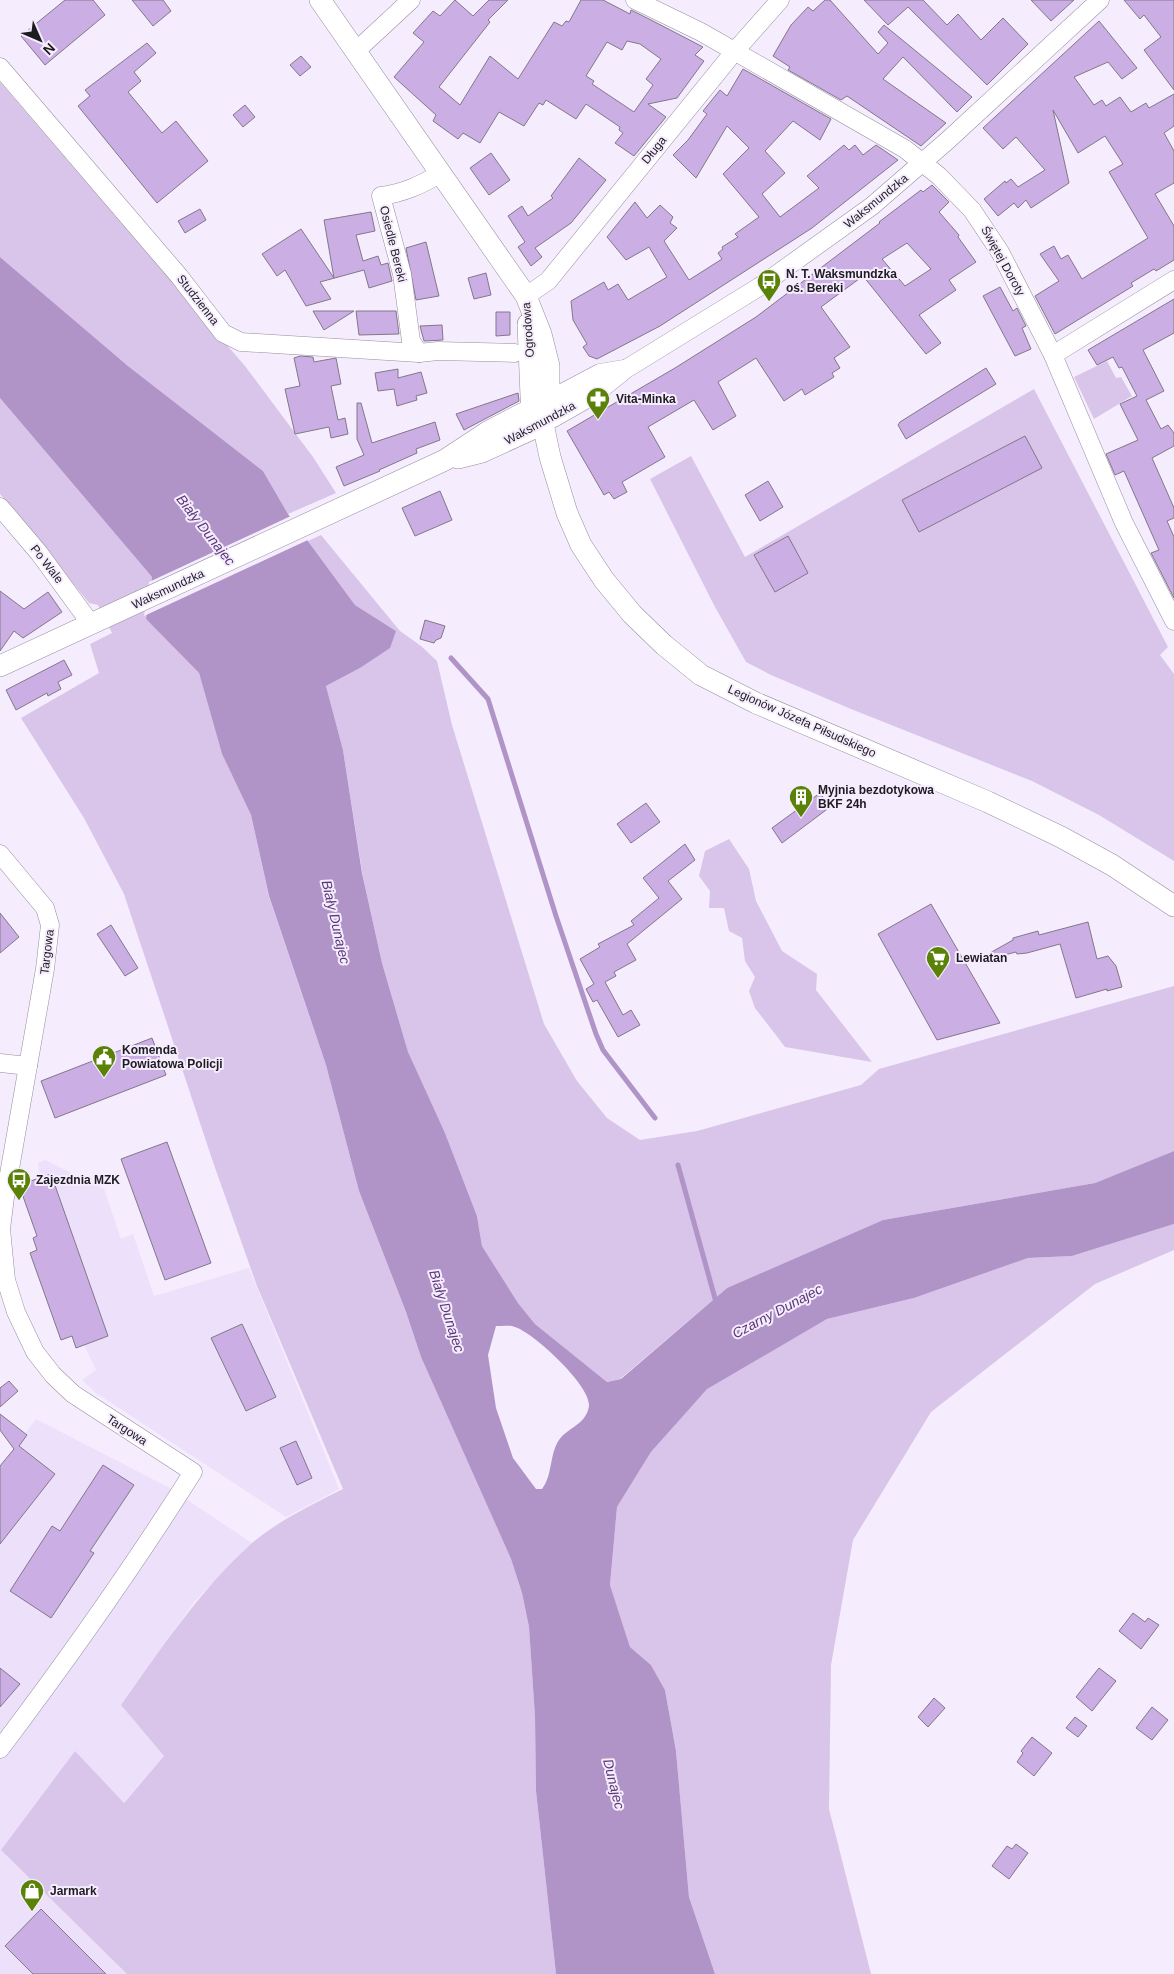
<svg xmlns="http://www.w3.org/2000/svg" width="1174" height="1974" font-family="Helvetica,sans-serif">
<rect width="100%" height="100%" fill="#f5edfd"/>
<!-- built -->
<g fill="#ede0fa">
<polygon points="45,1160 104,1189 121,1239 133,1234 154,1296 249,1268 339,1489 286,1517 96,1393 82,1380 96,1370 84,1345 108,1336 51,1174 40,1177 38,1163"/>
<polygon points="36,1419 168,1487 252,1543 195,1601 121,1705 164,1756 123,1803 75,1751 1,1850 127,1974 0,1974 0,1468"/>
</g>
<!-- green -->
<g fill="#d8c5e9">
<polygon points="0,82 245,366 313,457 336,493 288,514 263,471 128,366 0,257"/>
<polygon points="1107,361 1116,378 1121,377 1132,396 1094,419 1074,377"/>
<polygon points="1034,389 1168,647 1160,655 1174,674 1174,861 1099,815 1032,781 851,709 771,675 746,662 715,607 650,479 691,456 745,557"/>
<path d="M0,398L152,577L146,619L199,673L222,754L251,815L269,897L326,1065L359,1191L406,1312L421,1357L511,1559L522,1593L529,1627L535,1717L536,1791L556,1974H127L1,1850L75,1751L124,1803L164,1756L121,1705C161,1649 199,1591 251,1544C276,1522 313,1504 343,1489L257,1286L213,1162L124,894L84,818L21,718L99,673L90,644L112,633L98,605L89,603L0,494Z"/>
<polygon points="321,535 400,631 421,646 437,661 452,725 544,1024 577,1081 607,1118 640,1140 697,1131 861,1085 879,1069 1174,986 1174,1151 1095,1183 883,1220 727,1288 620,1379 607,1382 535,1324 518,1303 482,1246 477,1216 445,1133 409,1056 382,963 363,877 343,750 326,686 360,668 396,631 355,605 308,541"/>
<polygon points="729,839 749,869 756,901 782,951 817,974 816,990 872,1062 785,1047 755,1008 749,991 755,977 745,961 742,938 729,931 724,908 709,908 710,891 699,876 705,851"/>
<polygon points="1174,1224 1174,1250 1095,1284 931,1412 853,1540 831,1665 829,1809 871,1974 715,1974 689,1897 676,1751 665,1690 651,1665 630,1647 610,1585 617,1507 651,1452 707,1388 827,1319 914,1298 1028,1258 1072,1256"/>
</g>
<!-- water -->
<path fill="#b094c8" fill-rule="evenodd" d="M0,257L128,366L263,471L288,514L355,605L396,631L390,648L360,668L326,686L343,750L362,873L382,963L408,1052L445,1133L477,1216L482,1246L518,1303L535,1324L607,1382L621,1379L727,1288L883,1220L1095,1183L1174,1151V1224L1072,1256L1028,1258L914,1298L827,1319L707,1389L651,1452L617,1507L610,1585L630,1647L651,1665L665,1690L676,1751L689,1897L715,1974H556L536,1791L535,1717L529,1627L522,1593L511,1559L421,1357L406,1312L359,1191L326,1065L269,896L251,815L222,754L199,673L146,619L152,577L0,398ZM496,1326C502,1326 510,1325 515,1327C534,1333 591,1386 589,1406C586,1425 568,1427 559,1440C549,1455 553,1475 542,1489H536L513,1458L496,1408L488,1355Z"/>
<!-- pier -->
<polygon fill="#f5edfd" points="293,515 310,539 144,616 149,582"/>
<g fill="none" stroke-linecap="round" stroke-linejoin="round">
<!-- stream -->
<g stroke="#b094c8" stroke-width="5">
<polyline points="451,658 488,699 556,916 596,1034 603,1050 655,1118"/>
<polyline points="678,1165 716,1302"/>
</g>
</g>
<!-- building -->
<g fill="#cbaee4" stroke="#817889" fill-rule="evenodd">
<polygon points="65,0 93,0 105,15 45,65 21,36"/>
<polygon points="132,0 163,0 171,11 153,26"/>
<path d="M455,0L473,16L489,0H508L488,20L490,22L439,87L460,105L490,56L518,79L554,22L562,26L566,21L569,22L581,0H603L630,14L631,10L651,20L703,47L695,55L704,61L677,98L648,104L666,117L634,156L615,143L623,133L619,130L620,127L586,104L576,119L546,100L543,105L539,103L524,126L499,112L480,143L463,133L458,139L433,121L436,115L394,77L424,42L413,33L433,11L440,16ZM627,41L640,44L661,59L646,79L653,85L634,112L592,84L594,81L586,76L607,42L622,50Z"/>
<polygon points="825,0 830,0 878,54 888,43 878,32 884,25 972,97 957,112 903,57 883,79 946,123 921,146 847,96 841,100 788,70 790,67 773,56 791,25 808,7 813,11"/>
<polygon points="864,0 923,0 947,25 958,14 981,40 1003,18 1028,44 987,85 908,7 888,25"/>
<polygon points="1031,0 1074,0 1051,21"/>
<polygon points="1124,0 1174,0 1174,90 1144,50 1161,37 1144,15 1140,19"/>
<polygon points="1099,21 1137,68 1122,79 1108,62 1074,77 1094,105 1102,100 1106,106 1120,97 1131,112 1146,103 1149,108 1174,94 1174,126 1164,133 1174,151 1174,183 1155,194 1174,226 1174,260 1156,271 1154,269 1131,283 1133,286 1055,334 1035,296 1059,281 1040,254 1054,246 1061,259 1068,255 1082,279 1148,238 1109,172 1123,164 1105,136 1078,153 1053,110 1069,183 1031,208 1026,200 1018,208 1014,203 998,216 984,199 1005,181 1006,183 1011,179 1018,187 1045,170 1016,137 1003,149 983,128"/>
<polygon points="147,43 156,53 134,72 141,81 128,92 162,133 176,121 208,161 157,203 78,106 90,96 85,90"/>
<polygon points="301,56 311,67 300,76 290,65"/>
<polygon points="743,69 831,119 820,140 793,121 765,151 785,173 762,194 780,217 819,188 807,176 844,145 849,150 855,145 863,155 876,145 898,160 812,228 660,326 597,359 589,356 583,347 587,344 573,320 571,301 604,282 608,290 618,284 628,300 667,277 649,247 626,260 607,237 635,202 647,218 660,205 673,217 670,223 677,228 664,241 689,280 722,259 718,253 723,249 722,247 738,237 735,234 759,217 723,174 749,148 727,126 696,178 673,155 688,140 707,114 703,111 720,90 727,96"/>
<polygon points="245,105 255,117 243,127 233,115"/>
<polygon points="491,153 510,180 489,195 470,168"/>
<polygon points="579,158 606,180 571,223 535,248 542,257 531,266 518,247 525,242 508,216 522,206 528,216 553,198 551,196"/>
<path d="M932,185L949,202L939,212L959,235L958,237L976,262L949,280L956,290L919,315L941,343L926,354L863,276L821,307L850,347L834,358L840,368L832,373L834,377L805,395L802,389L784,401L756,358L718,382L736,416L713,430L694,400L648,427L665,457L622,482L627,492L614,499L609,492L604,495L567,431L675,368L756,317L880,223L879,222L921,190L923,192ZM907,243L931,269L905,286L882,259Z"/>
<polygon points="200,209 206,220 185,233 178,221"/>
<polygon points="371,212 375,231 356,235 363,261 378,256 381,265 388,263 392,281 369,288 364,270 320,282 331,299 306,306 285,270 277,276 262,254 301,229 334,278 324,220"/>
<polygon points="426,242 439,296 416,300 406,248"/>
<polygon points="486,273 491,295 474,299 468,278"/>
<polygon points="1000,287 1013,311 1017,308 1026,326 1022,328 1031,349 1015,356 983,296"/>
<polygon points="1174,299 1174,333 1143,350 1164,391 1146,400 1161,429 1168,425 1174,433 1174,446 1152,458 1174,508 1174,518 1167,521 1174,537 1174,598 1151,553 1159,550 1124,471 1115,475 1106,454 1138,440 1120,404 1137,396 1122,367 1119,368 1113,357 1097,365 1088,350"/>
<polygon points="313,311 354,311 324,330"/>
<polygon points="356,311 396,311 399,334 359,335"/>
<polygon points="496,312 510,312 510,335 496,336"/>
<polygon points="442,325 443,340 424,341 420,326"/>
<polygon points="300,356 313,357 314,362 336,358 341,384 331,386 338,420 345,418 348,434 331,438 329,427 295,434 285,389 300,386 294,358"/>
<polygon points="986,368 996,384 906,439 898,425 900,422"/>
<polygon points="398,369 398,378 421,372 427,393 416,396 417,400 397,406 394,389 378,391 375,373"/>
<polygon points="518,393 519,401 464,430 456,414"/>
<polygon points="357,403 361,403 372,443 435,422 440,440 416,449 417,453 379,470 380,471 344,486 336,467 364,455 357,439"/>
<polygon points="1025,436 1042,468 919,532 902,500"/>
<polygon points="768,481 783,507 760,521 745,495"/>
<polygon points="440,491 452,520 415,536 402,508"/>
<polygon points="788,536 808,573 775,592 754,555"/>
<polygon points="0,591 24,609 48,592 62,612 23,638 14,631 0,651"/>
<polygon points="425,620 445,626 441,638 436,640 434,643 420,639"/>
<polygon points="64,660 72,675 58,682 61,689 48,696 47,693 16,710 6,690"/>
<polygon points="820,793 830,807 782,843 772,828"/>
<polygon points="646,803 660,822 631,843 617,824"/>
<polygon points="685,844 695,860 668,881 682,899 627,944 636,960 614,972 616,976 605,982 623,1015 631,1010 640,1025 618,1037 597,1000 593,1002 586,989 594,984 580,959 600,947 598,944 634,925 631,921 659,898 643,878"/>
<polygon points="931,904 1000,1023 937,1040 878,934"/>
<polygon points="0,913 19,937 0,953"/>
<polygon points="1088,922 1097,959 1108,956 1116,966 1122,987 1107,991 1107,989 1076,998 1060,944 1027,953 1017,954 1016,952 989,959 988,954 1013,940 1013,938 1038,931 1039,935"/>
<polygon points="111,925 138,968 125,976 97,934"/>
<polygon points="152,1038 166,1075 55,1118 41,1081"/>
<polygon points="167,1142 211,1263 165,1280 121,1159"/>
<polygon points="51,1174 108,1336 76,1348 72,1336 61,1340 30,1253 37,1250 33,1238 37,1236 19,1185"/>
<polygon points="242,1324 276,1397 246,1411 211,1338"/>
<polygon points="9,1381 18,1391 0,1407 0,1388"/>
<polygon points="0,1414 27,1435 19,1446 55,1474 0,1544 0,1466 14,1449 0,1430"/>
<polygon points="296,1441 312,1478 297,1485 280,1448"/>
<polygon points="103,1465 134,1485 90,1551 94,1553 51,1618 10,1591 52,1526 60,1531"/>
<polygon points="1133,1613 1145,1622 1148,1618 1159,1625 1141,1649 1119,1631"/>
<polygon points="0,1668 20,1684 0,1707"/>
<polygon points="1099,1668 1116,1681 1092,1711 1076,1697"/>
<polygon points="934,1698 945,1708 928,1727 918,1717"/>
<polygon points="1152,1707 1168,1720 1152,1740 1136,1728"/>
<polygon points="1075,1717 1087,1726 1078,1737 1066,1728"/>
<polygon points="1032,1737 1052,1753 1034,1776 1017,1762 1023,1753 1021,1751"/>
<polygon points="1016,1844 1028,1853 1009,1879 992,1866 1007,1846 1012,1849"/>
<polygon points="41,1909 106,1974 33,1974 5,1946"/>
</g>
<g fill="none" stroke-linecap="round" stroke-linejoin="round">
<!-- minor casing -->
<g stroke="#968d9f" stroke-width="19">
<g id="minor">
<polyline points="635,0 701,32 905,149 939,176 972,210 1000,252 1053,355 1124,523 1174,621"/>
<polyline points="356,51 411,0"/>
<polyline points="0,67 179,276 223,333 241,342 419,353 438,351 515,353"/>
<polyline points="526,296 548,281 734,52 780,0"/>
<path d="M419,353L411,341L402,274L381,196C404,193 420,185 440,174"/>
<polyline points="1053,355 1174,280"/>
<polyline points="549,400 600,373 624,369"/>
<polyline points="543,424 594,395 626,369 759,287 872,206 947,141 1100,0"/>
<polyline points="0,507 39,553 91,624"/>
<path d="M0,854L45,908L50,925L45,969L5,1197L1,1229L6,1280L16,1312L35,1352L53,1375L73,1394L193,1472C133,1567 68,1659 0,1749"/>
<polyline points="0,1063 28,1066"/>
</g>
</g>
<!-- tertiary casing -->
<g stroke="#968d9f" stroke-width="22">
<g id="tertiary">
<polyline points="320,0 526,296 541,334 549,366 549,400 543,424 550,457 567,513 581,545 604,580 632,614 664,645 701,675 756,703 988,802 1061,837 1112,865 1174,906"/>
<polyline points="528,324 531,396 532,409 539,418"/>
<polyline points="458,458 482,452 543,424"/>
<polyline points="0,666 445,460 489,431 549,400"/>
</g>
</g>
<!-- minor -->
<use href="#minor" stroke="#fff" stroke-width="18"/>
<!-- tertiary -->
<use href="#tertiary" stroke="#fff" stroke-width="21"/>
</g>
<!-- icons -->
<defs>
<g id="bus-pin" transform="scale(1.25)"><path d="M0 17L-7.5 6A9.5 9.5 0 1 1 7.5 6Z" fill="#598207" stroke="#f5edfd"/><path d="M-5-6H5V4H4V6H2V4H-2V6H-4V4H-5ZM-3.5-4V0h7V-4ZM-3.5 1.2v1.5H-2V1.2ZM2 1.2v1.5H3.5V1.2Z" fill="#fff"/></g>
<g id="pharmacy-pin" transform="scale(1.25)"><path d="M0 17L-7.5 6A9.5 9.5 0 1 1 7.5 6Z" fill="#598207" stroke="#f5edfd"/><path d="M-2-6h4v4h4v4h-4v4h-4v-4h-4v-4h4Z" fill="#fff"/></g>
<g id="building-pin" transform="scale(1.25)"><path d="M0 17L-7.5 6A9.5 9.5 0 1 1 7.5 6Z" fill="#598207" stroke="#f5edfd"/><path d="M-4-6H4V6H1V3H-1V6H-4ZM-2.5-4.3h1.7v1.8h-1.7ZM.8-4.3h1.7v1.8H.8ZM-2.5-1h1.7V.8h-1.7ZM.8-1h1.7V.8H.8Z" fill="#fff"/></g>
<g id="supermarket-pin" transform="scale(1.25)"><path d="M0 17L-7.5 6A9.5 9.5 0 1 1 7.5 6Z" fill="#598207" stroke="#f5edfd"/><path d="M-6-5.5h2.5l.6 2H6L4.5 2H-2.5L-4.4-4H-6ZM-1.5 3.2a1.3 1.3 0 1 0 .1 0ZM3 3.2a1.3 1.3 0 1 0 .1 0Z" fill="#fff"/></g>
<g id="civic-pin" transform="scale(1.25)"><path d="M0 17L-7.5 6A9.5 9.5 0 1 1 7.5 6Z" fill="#598207" stroke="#f5edfd"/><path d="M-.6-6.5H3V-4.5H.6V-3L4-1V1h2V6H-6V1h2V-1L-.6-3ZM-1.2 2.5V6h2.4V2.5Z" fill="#fff"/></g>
<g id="shop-pin" transform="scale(1.25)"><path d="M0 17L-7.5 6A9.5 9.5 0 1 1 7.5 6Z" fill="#598207" stroke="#f5edfd"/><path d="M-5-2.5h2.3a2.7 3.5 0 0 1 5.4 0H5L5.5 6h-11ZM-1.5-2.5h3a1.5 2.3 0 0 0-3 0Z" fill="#fff"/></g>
</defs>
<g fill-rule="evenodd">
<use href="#bus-pin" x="769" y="281"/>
<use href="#pharmacy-pin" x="598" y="399"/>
<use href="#building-pin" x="801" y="797"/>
<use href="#supermarket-pin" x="938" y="958"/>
<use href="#civic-pin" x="104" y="1057"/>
<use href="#bus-pin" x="19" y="1180"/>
<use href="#shop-pin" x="32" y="1891"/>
</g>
<g text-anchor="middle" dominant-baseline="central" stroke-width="4" stroke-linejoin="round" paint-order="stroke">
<!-- street labels -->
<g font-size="12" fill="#1f1b22" stroke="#f5edfd">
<text transform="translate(654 150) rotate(-51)">Długa</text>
<text transform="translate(876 201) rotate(-39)">Waksmundzka</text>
<text transform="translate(393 244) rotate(76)">Osiedle Bereki</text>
<text transform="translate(1003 261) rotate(61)">Świętej Doroty</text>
<text transform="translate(198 300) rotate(52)">Studzienna</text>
<text transform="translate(528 330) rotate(-94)">Ogrodowa</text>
<text transform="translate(540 423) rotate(-28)">Waksmundzka</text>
<text transform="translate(47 564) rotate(52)">Po Wale</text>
<text transform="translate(168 589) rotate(-25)">Waksmundzka</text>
<text transform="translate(802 721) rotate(24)">Legionów Józefa Piłsudskiego</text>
<text transform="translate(47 952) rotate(-83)">Targowa</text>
<text transform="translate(127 1430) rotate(33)">Targowa</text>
</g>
<!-- poi labels -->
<g font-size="12" font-weight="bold" fill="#1f1b22" stroke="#f5edfd" text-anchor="start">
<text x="786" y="274">N. T. Waksmundzka<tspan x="786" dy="14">oś. Bereki</tspan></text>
<text x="616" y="399">Vita-Minka</text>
<text x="818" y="790">Myjnia bezdotykowa<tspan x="818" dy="14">BKF 24h</tspan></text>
<text x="956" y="958">Lewiatan</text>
<text x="122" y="1050">Komenda<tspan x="122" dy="14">Powiatowa Policji</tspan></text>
<text x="36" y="1180">Zajezdnia MZK</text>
<text x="50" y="1891">Jarmark</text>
</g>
<!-- water labels -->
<g font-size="14" font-style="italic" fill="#5d3879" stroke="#f5edfd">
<text transform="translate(206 530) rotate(52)">Biały Dunajec</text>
<text transform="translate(336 922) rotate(77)">Biały Dunajec</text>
<text transform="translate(447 1311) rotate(72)">Biały Dunajec</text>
<text transform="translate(777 1311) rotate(-28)">Czarny Dunajec</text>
<text transform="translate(614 1784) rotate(76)">Dunajec</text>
</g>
</g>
<!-- north arrow -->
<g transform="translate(40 40) rotate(135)" stroke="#f5edfd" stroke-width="4" paint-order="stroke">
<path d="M0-4L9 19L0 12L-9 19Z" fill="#1f1b22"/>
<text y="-8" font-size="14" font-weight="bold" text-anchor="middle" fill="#1f1b22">N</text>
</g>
</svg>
